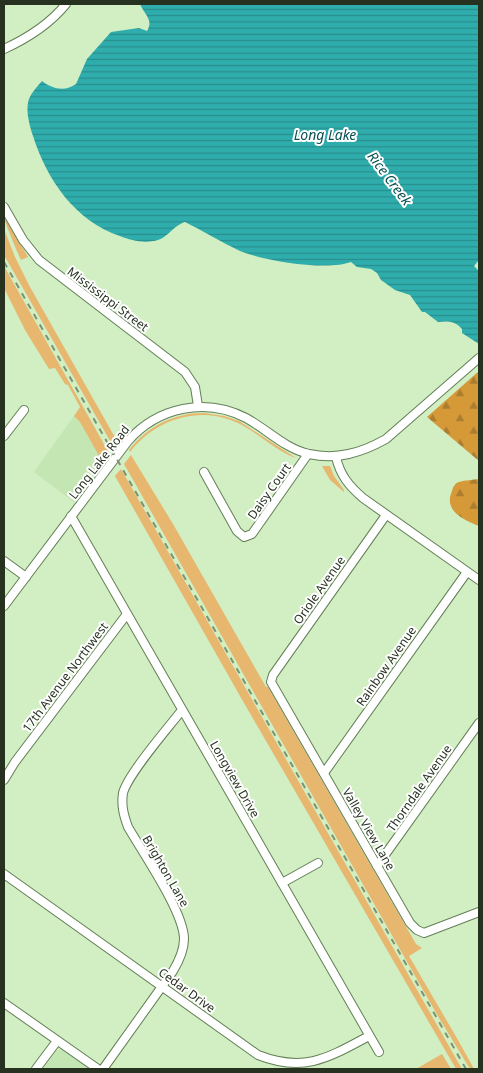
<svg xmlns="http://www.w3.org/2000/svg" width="483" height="1073" font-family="'Noto Sans',sans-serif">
<defs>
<pattern id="forest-firs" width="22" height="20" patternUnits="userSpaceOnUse" patternTransform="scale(1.25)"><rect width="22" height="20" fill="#d59938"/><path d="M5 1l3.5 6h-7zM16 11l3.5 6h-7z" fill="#ad7d2f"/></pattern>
<pattern id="water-rules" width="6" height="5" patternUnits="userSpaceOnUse" patternTransform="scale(1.25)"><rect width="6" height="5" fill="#2fadad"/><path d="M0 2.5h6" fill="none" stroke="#288d8c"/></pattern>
</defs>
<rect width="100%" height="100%" fill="#d1efc2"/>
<!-- built -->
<g fill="#c4e6b3">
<polygon points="74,416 80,422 103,463 74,502 34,472"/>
<polygon points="61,1049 63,1050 90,1069 43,1069 56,1051"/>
</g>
<!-- green -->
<g fill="#e7b66f">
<path d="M4,217L28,257L21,260C18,254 4,221 4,217Z"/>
<polygon points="4,229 15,257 30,287 117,441 113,446 4,255"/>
<polygon points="4,266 109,453 103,463 80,422 74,416 80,407 68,385 65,384 55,368 49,369 25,330 4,288"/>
<path d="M204,413L224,416L239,421L296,458C277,451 264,438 247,428C207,403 158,416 130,452L129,450C148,426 174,413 204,413Z"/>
<polygon points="131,455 173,524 266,687 268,687 416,944 422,948 409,956 458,1040 474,1069 470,1069 439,1018 124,464"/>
<polygon points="322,466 330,466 334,476 344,490 344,492 330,480"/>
<polygon points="121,469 462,1069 456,1069 244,703 115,476"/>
<polygon points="442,1054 451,1069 416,1069"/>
</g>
<!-- forest -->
<g fill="url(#forest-firs)">
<polygon points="479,371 479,461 427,417"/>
<path d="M479,479V526C464,520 443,511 452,491C453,487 455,483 459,482C465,480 473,480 479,479Z"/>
</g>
<!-- water -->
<path fill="url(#water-rules)" d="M140,4H479V260L474,266L479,271V344L462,333V329C455,321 448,321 438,322L425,312H422L410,295L395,290L381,280L377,273L371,269L357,267L351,262C327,271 264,261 240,251C221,242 203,231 185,222C172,226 167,240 153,241C142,243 130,240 120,236C75,221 47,180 33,136C30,127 26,113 28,103C29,95 37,87 42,81C52,89 65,92 76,84L87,59L111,32L139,28L147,31C154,20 144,14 140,4Z"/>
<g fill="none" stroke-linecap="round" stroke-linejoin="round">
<!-- minor casing -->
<g stroke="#647f57" stroke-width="10">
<g id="minor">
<path d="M4,49C28,38 49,25 66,4"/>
<polyline points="4,207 23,240 39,260 185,372 195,387 198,406"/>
<polyline points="4,436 24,410"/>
<path d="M336,457C340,475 349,486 363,498L479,580"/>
<polyline points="204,472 237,531 244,537 252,534 308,454"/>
<polyline points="386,515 273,675 271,682 410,923 417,930 424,933 479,912"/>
<polyline points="71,516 379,1052"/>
<polyline points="4,561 26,577"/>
<path d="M4,606L128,441C158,407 206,397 246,418C268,430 284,448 309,454C337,460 361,453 386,439L479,358"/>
<polyline points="324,773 467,572"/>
<polyline points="4,780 15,762 127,614"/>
<polyline points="377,866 479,723"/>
<path d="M4,874L258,1055C304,1073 328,1058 369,1036"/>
<polyline points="282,883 318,863"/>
<polyline points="4,1003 98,1069"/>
<polyline points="36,1069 57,1041"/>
<path d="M103,1069L173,971C179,961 184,951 184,939C184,912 143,853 128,827C124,816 121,806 123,793C128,774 168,728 182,710"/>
</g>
</g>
<!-- minor -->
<use href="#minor" stroke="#fff" stroke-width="8"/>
<!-- rail -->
<polyline stroke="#7d9273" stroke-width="2" stroke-dasharray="6 6" stroke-linecap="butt" points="4,262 466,1069"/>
</g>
<g text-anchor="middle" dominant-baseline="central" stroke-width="4" stroke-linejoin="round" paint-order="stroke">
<!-- street labels -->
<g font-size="12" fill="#263120" stroke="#fff">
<text transform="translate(108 299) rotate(37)">Mississippi Street</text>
<text transform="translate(99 462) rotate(-52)">Long Lake Road</text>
<text transform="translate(269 491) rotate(-55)">Daisy Court</text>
<text transform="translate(319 590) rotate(-55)">Oriole Avenue</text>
<text transform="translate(386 666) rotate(-55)">Rainbow Avenue</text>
<text transform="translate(65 677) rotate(-53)">17th Avenue Northwest</text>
<text transform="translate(235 779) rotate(60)">Longview Drive</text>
<text transform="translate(419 788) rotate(-55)">Thorndale Avenue</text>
<text transform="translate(369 829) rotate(60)">Valley View Lane</text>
<text transform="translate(166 871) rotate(60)">Brighton Lane</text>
<text transform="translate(187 990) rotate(36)">Cedar Drive</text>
</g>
<!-- water labels -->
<g font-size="14" font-style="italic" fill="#095152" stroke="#fff">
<text x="325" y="134">Long Lake</text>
<text transform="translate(390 178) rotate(53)">Rice Creek</text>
</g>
</g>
<!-- border -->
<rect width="483" height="1073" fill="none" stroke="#263120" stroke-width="10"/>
</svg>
